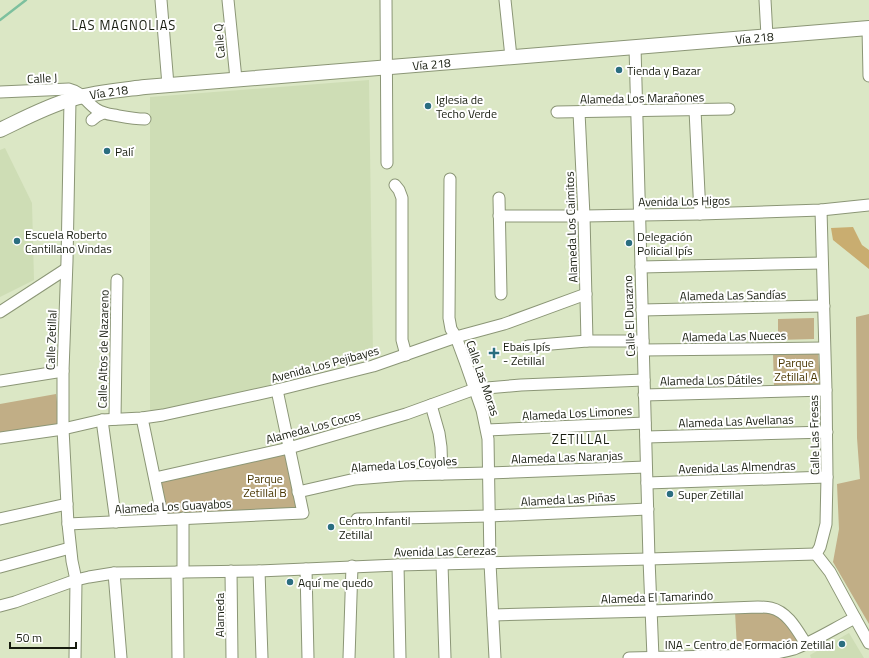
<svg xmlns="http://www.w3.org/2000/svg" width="869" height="658" font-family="'Titillium Web',sans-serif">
<rect width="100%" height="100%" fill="#dbe7c5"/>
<!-- built -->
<g fill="#ceddb5">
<polygon points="369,80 373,355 245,392 150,413 150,97"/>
<polygon points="5,148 32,203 34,280 0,297 0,150"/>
<polygon points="849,633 864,658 811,658 810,655"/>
</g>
<!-- green -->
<g fill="#c1ae86">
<polygon points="869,314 869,624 833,562 839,529 837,484 860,479 857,438 856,317"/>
<polygon points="814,318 814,339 778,340 778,319"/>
<polygon points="818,352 820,385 774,387 773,353"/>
<polygon points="56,394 60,427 0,433 0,404"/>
<polygon points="286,454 296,509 165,514 159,481"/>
<path d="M763,610L781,615L801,640C778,647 761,650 737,649L735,611Z"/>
</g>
<!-- forest -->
<polygon fill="#c9ad70" points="853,227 862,245 869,250 869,269 833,240 831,228"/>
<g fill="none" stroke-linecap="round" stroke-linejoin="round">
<!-- stream -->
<polyline stroke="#7dc09e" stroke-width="2.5" points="0,20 26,0"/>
<!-- minor casing -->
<g stroke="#8b9676" stroke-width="13">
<g id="minor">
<polyline points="161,0 168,85"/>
<polyline points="228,0 236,79"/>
<polyline points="386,0 387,163"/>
<polyline points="505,0 511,57"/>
<polyline points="765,0 767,36"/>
<polyline points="868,28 869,76"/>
<polyline points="635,47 649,559 653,657"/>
<path d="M0,92L69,89C82,92 86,102 96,109C102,113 107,114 114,115C125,117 134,119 145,119"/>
<polyline points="70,100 67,261 63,371 63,429 68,524 72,561 76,580 75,658"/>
<polyline points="695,110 700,214"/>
<polyline points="557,112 729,109"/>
<polyline points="579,112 584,216 587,341"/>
<polyline points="92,120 97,116 103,113"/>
<polyline points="450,179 449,318 451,329 456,337 466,364 482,410 488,439 490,563 495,658"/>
<polyline points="395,185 399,190 402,198 402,340 406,355"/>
<polyline points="499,198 501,294"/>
<polyline points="821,210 826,390 827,477 826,524 820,547 816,554 830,572 855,618 869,643"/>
<polyline points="499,216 584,216 700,214 821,210 869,205"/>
<polyline points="641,267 822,263"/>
<polyline points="642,310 824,306"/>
<polyline points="0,312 66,269"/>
<polyline points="528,346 587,341 643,341"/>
<polyline points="643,350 824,348"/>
<polyline points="0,381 63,371"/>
<polyline points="644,395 826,390"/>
<polyline points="431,405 439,433 441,447 442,474"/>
<polyline points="142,418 163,519"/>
<polyline points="115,419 117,280"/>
<polyline points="102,420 116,522"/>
<polyline points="487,430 645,423"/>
<polyline points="646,437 827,432"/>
<polyline points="0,438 63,429 102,420 142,418 163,415 277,390 373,366 456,337 504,324 586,294"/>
<polyline points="155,478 289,448 406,414 475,389 521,385 644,380"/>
<polyline points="647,483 827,477"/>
<polyline points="298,492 355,479 404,475 488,473 646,467"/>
<polyline points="183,518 183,572"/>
<polyline points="0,519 67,504"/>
<polyline points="357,519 489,516 648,509"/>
<polyline points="68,524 303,513 277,390"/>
<polyline points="442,564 445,658"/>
<polyline points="398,565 400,658"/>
<polyline points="0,567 70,548"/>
<polyline points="306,569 308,658"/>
<polyline points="231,571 232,658"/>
<polyline points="259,571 262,658"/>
<polyline points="177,572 178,658"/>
<polyline points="114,573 121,658"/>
<polyline points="0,606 15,602 76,580 89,577 114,573 259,571 398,565 649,559 816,554"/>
<path d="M493,615L651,611L758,607C762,607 767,607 771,608C788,612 797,630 806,644"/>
<polyline points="349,658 352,566"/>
<path d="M629,658L760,655C772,654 783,652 794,649C815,641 835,628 855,618"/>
</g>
</g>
<!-- major casing -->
<g stroke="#8b9676" stroke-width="16">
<g id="major">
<path id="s1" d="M0,130C23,119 47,106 72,99C95,92 121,90 145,87L869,28"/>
</g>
</g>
<!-- minor -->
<use href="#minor" stroke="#fff" stroke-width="11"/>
<!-- major -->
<use href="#major" stroke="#fff" stroke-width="14"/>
</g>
<!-- markers -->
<g fill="#2b6e80" stroke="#fff" stroke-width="1.5">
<circle cx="619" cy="70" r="4"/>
<circle cx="428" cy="106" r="4"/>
<circle cx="107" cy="151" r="4"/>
<circle cx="17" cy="241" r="4"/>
<circle cx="629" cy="243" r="4"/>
<path d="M492 347h4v4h4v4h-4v4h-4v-4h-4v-4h4z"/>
<circle cx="670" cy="494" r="4"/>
<circle cx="331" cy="527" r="4"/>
<circle cx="290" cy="582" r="4"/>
<circle cx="842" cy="644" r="4"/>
</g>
<g text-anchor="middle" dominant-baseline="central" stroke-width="4" stroke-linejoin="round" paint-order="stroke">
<!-- street labels -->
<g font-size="12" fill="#171c0f" stroke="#fff">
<text stroke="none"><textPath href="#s1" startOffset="764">Vía 218</textPath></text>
<text transform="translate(219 41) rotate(-95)">Calle Q</text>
<text stroke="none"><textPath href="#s1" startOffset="440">Vía 218</textPath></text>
<text transform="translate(42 78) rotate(-3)">Calle J</text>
<text stroke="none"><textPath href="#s1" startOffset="116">Vía 218</textPath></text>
<text transform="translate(642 98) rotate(-1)">Alameda Los Marañones</text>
<text transform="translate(684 201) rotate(-1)">Avenida Los Higos</text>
<text transform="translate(571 227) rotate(-92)">Alameda Los Caimitos</text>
<text transform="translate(733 295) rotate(-1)">Alameda Las Sandías</text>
<text transform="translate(629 316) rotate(-92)">Calle El Durazno</text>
<text transform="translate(734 336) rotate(-1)">Alameda Las Nueces</text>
<text transform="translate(51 340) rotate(-88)">Calle Zetillal</text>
<text transform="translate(103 349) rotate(-89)">Calle Altos de Nazareno</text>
<text transform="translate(325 364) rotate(-15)">Avenida Los Pejibayes</text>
<text transform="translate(483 378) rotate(71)">Calle Las Moras</text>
<text transform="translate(711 380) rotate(-1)">Alameda Los Dátiles</text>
<text transform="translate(577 413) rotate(-3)">Alameda Los Limones</text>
<text transform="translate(736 421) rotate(-2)">Alameda Las Avellanas</text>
<text transform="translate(313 427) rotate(-15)">Alameda Los Cocos</text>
<text transform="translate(814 435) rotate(-91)">Calle Las Fresas</text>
<text transform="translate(567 457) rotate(-2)">Alameda Las Naranjas</text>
<text transform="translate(404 464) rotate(-4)">Alameda Los Coyoles</text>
<text transform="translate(737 467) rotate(-2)">Avenida Las Almendras</text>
<text transform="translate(568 499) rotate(-3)">Alameda Las Piñas</text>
<text transform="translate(173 506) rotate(-3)">Alameda Los Guayabos</text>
<text transform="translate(445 551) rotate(-1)">Avenida Las Cerezas</text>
<text transform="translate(657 597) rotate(-2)">Alameda El Tamarindo</text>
<text transform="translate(219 615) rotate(-90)">Alameda</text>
</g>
<!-- poi labels -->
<g font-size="12" fill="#171c0f" stroke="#fff" text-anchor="start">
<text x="627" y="70">Tienda y Bazar</text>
<text x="436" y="99">Iglesia de<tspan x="436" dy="14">Techo Verde</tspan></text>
<text x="115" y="151">Palí</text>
<text x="25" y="234">Escuela Roberto<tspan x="25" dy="14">Cantillano Vindas</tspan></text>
<text x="637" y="236">Delegación<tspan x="637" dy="14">Policial Ipís</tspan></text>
<text x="503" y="346">Ebais Ipís<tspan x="503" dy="14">- Zetillal</tspan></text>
<text x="678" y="494">Super Zetillal</text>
<text x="339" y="520">Centro Infantil<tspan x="339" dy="14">Zetillal</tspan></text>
<text x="298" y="582">Aquí me quedo</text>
<text x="834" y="644" text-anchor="end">INA - Centro de Formación Zetillal</text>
</g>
<!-- park labels -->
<g font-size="12" fill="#483501" stroke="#fff">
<text x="796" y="362">Parque<tspan x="796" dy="14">Zetillal A</tspan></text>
<text x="265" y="478">Parque<tspan x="265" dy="14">Zetillal B</tspan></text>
</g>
<!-- neighbourhood labels -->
<g font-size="13" letter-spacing="1" fill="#171c0f" stroke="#fff">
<text x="124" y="25">LAS MAGNOLIAS</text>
<text x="581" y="439">ZETILLAL</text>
</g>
</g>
<!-- scale -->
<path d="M10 642v6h66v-6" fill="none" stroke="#171c0f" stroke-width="2"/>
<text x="16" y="642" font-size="12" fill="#171c0f" stroke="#ffffff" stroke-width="3" paint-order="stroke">50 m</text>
</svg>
